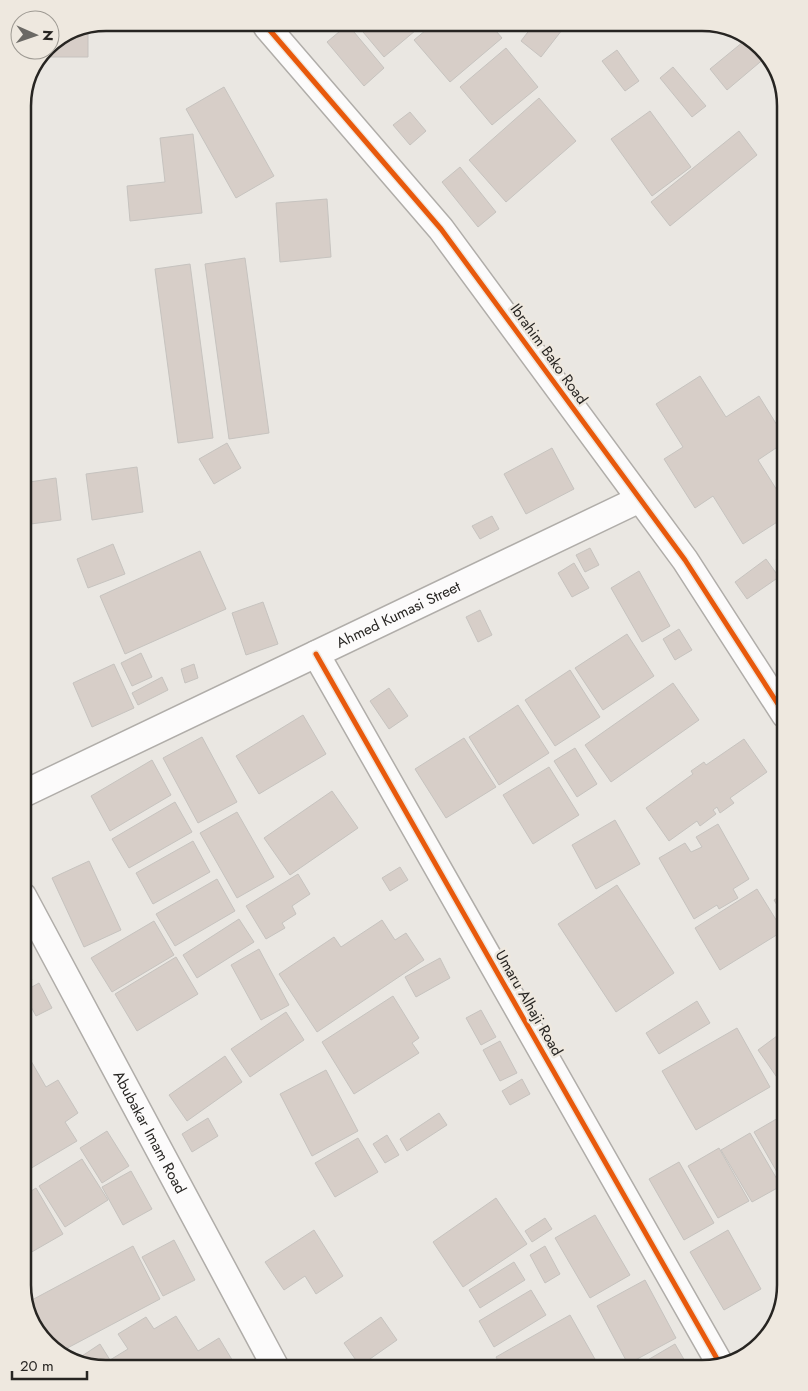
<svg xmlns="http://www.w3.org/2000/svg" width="808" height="1391" font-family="Jost,sans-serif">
<rect width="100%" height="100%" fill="#eae7e2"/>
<!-- building -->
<g fill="#d7cec8" stroke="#c6c3bf">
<polygon points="534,24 555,24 562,30 541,57 521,41"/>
<polygon points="422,25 384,57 358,26"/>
<polygon points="432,25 491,25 502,38 450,82 414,40"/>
<polygon points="346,26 349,26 384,68 364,86 327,42"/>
<polygon points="74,29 88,29 88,57 42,57 46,50 50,50 50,45"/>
<polygon points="749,37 766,57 727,90 710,69"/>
<polygon points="506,48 538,87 492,125 460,87"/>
<polygon points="617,50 639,81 625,91 602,61"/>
<polygon points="673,67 706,106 692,117 660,78"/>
<polygon points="224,87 274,176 236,198 186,109"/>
<polygon points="539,98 576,141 506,202 469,160"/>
<polygon points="650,111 691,167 652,196 611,139"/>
<polygon points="410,112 426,131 410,145 393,125"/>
<polygon points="739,131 757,155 670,226 651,202"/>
<polygon points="193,134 202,213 130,221 127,186 165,182 160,138"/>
<polygon points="460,167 496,212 478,227 442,182"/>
<polygon points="327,199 331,257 280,262 276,203"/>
<polygon points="245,258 269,433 229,439 205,264"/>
<polygon points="190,264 213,438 178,443 155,269"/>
<polygon points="700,376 726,417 759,396 785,438 785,442 758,460 785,503 785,517 743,544 713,496 695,508 664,459 683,447 656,404"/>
<polygon points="785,401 785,415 779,404"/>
<polygon points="227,443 241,468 214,484 199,459"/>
<polygon points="552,448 574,489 526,514 504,474"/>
<polygon points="137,467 143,512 92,520 86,474"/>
<polygon points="56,478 61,520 23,525 23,483"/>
<polygon points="492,516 499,529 480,539 472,526"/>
<polygon points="113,544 125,574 88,588 77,559"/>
<polygon points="590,548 599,565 585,572 576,555"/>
<polygon points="200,551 226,609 125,654 100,596"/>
<polygon points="785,553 785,572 776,559"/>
<polygon points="766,559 779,577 747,599 735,582"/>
<polygon points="574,563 589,588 572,597 558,573"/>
<polygon points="639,571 670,626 642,642 611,588"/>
<polygon points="263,602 278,644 246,655 232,613"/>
<polygon points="480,610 492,635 478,642 466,617"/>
<polygon points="679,629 692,650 675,660 663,639"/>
<polygon points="627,634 654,676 603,710 575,668"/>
<polygon points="141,653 152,677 132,686 121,663"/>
<polygon points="114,664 134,708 92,727 73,683"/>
<polygon points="194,664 198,678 185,683 181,669"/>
<polygon points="570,670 600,717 555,746 525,700"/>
<polygon points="162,677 168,690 138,705 132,693"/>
<polygon points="673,683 699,720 611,782 585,745"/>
<polygon points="389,688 408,716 389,729 370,701"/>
<polygon points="518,705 549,753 499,785 469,737"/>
<polygon points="303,715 326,754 259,794 236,756"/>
<polygon points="202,737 237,802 198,823 163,758"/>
<polygon points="464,738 496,787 446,818 415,769"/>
<polygon points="744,739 767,772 730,798 734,803 720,813 717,807 713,810 716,814 700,826 697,821 669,841 646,808 693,774 691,771 704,762 706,765"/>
<polygon points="575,748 597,784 577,797 554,761"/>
<polygon points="152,760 171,795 110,831 91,796"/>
<polygon points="549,767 579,815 533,844 503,795"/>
<polygon points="332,791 358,828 290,875 264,838"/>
<polygon points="175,802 192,832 129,868 112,839"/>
<polygon points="237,812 274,877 237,898 200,833"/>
<polygon points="615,820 640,864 596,889 572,845"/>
<polygon points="718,824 749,879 733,889 738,898 719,909 717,905 694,919 659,858 685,843 691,852 702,847 696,837"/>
<polygon points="193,841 210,872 153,904 136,873"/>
<polygon points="89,861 121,930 84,947 52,878"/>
<polygon points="400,867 408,880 390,891 382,878"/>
<polygon points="298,874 310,894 292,906 296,914 282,923 285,928 266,939 246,906"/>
<polygon points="217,879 235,911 175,946 156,914"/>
<polygon points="617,885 674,973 616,1012 558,924"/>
<polygon points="757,889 783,931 720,970 695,928"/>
<polygon points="785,893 785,919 774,900"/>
<polygon points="239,919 254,942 197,978 183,955"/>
<polygon points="382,920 395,940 406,933 424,960 317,1032 279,974 334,937 341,947"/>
<polygon points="154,921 174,955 112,992 91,958"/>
<polygon points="259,949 289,1005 261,1020 231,965"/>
<polygon points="176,957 198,994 137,1031 115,994"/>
<polygon points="440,958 450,978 416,997 405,977"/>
<polygon points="23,963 32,980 23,986"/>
<polygon points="39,983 52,1008 36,1016 23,992"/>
<polygon points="393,996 419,1038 412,1043 419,1053 354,1094 322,1042"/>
<polygon points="697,1001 710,1023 659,1054 646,1033"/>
<polygon points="481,1010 496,1037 481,1045 466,1018"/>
<polygon points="286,1012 304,1040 250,1077 231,1049"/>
<polygon points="737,1028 770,1087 696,1130 662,1071"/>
<polygon points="785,1030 785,1089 758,1050"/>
<polygon points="500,1041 517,1073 500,1081 483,1050"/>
<polygon points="23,1047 46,1087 58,1080 78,1113 65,1122 77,1141 23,1173 23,1128 30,1124 23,1109"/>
<polygon points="225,1056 242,1082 187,1121 169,1095"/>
<polygon points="326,1070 358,1131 312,1156 280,1094"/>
<polygon points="522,1079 530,1094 510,1105 502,1091"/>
<polygon points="439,1113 447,1125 407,1151 400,1139"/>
<polygon points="785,1114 785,1186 754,1132"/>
<polygon points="208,1118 218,1136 192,1152 182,1134"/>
<polygon points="107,1131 129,1166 102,1183 80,1148"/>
<polygon points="750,1133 781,1186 752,1202 721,1150"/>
<polygon points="387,1135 399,1155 385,1163 373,1144"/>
<polygon points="358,1138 378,1172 335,1197 315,1163"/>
<polygon points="719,1148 749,1201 718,1218 688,1166"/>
<polygon points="82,1159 108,1200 65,1227 39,1186"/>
<polygon points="679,1162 714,1223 684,1240 649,1179"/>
<polygon points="131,1171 152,1209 123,1225 102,1187"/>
<polygon points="36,1188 63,1234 23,1257 23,1196"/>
<polygon points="496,1198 527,1244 463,1287 433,1242"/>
<polygon points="595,1215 630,1275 590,1298 555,1238"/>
<polygon points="545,1218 552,1229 532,1242 525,1231"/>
<polygon points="314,1230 343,1276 316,1294 305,1276 284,1290 265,1262"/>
<polygon points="728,1230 761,1289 724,1310 690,1252"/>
<polygon points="174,1240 195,1280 163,1296 142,1257"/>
<polygon points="133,1246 160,1299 58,1353 30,1301"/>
<polygon points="545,1246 560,1274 545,1283 530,1255"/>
<polygon points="514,1262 525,1280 480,1308 469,1290"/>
<polygon points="645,1280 676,1338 628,1364 597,1306"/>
<polygon points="531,1290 546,1315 494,1347 479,1321"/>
<polygon points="570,1315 600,1368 502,1368 496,1357"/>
<polygon points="176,1316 198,1351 219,1338 237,1368 101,1368 76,1360 100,1344 110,1360 128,1349 118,1334 146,1317 154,1329"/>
<polygon points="381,1317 397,1340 360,1366 344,1343"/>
<polygon points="675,1344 689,1368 634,1368"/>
</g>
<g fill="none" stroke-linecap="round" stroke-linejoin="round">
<!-- street casing -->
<g stroke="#b0ada9" stroke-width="29">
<g id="street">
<polyline points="267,27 441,229 685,560 785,715"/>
<polyline points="316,654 720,1364"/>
<path id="s1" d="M23,794L640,499"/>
<path id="s2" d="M23,896L276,1368"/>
</g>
</g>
<!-- street -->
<use href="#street" stroke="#fcfbfb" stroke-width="26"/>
<!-- cycleway casing -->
<g stroke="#eee8df" stroke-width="8">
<g id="cycleway">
<polyline points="267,27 441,229 685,560 785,715"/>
<polyline points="316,654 720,1364"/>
</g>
</g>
<!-- cycleway -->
<use href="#cycleway" stroke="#e8590c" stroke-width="5"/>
</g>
<g text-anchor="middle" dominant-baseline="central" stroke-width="5" stroke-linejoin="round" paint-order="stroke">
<!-- street labels -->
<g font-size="15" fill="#272522" stroke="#eee8df">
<text transform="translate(549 354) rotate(54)">Ibrahim Bako Road</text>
<text stroke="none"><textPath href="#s1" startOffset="416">Ahmed Kumasi Street</textPath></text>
<text transform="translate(529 1003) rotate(60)">Umaru Alhaji Road</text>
<text stroke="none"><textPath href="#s2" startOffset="268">Abubakar Imam Road</textPath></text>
</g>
</g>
<!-- crop -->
<path d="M0 0H808V1391H0ZM106 31H702A75 75 0 0 1 777 106V1285A75 75 0 0 1 702 1360H106A75 75 0 0 1 31 1285V106A75 75 0 0 1 106 31Z" fill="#eee8df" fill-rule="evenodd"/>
<path fill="none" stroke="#272522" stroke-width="2.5" d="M106 31H702A75 75 0 0 1 777 106V1285A75 75 0 0 1 702 1360H106A75 75 0 0 1 31 1285V106A75 75 0 0 1 106 31Z"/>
<!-- north arrow -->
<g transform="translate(35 35) rotate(92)"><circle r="24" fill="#eee8df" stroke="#9e9a93"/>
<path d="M0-4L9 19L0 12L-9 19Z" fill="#6b6965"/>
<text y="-8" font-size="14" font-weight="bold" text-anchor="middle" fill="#272522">N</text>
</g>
<!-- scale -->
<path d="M12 1371v8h75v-8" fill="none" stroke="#272522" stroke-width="2.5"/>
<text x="20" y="1371" font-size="15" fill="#272522" stroke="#eee8df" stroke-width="4" paint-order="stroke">20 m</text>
</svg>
